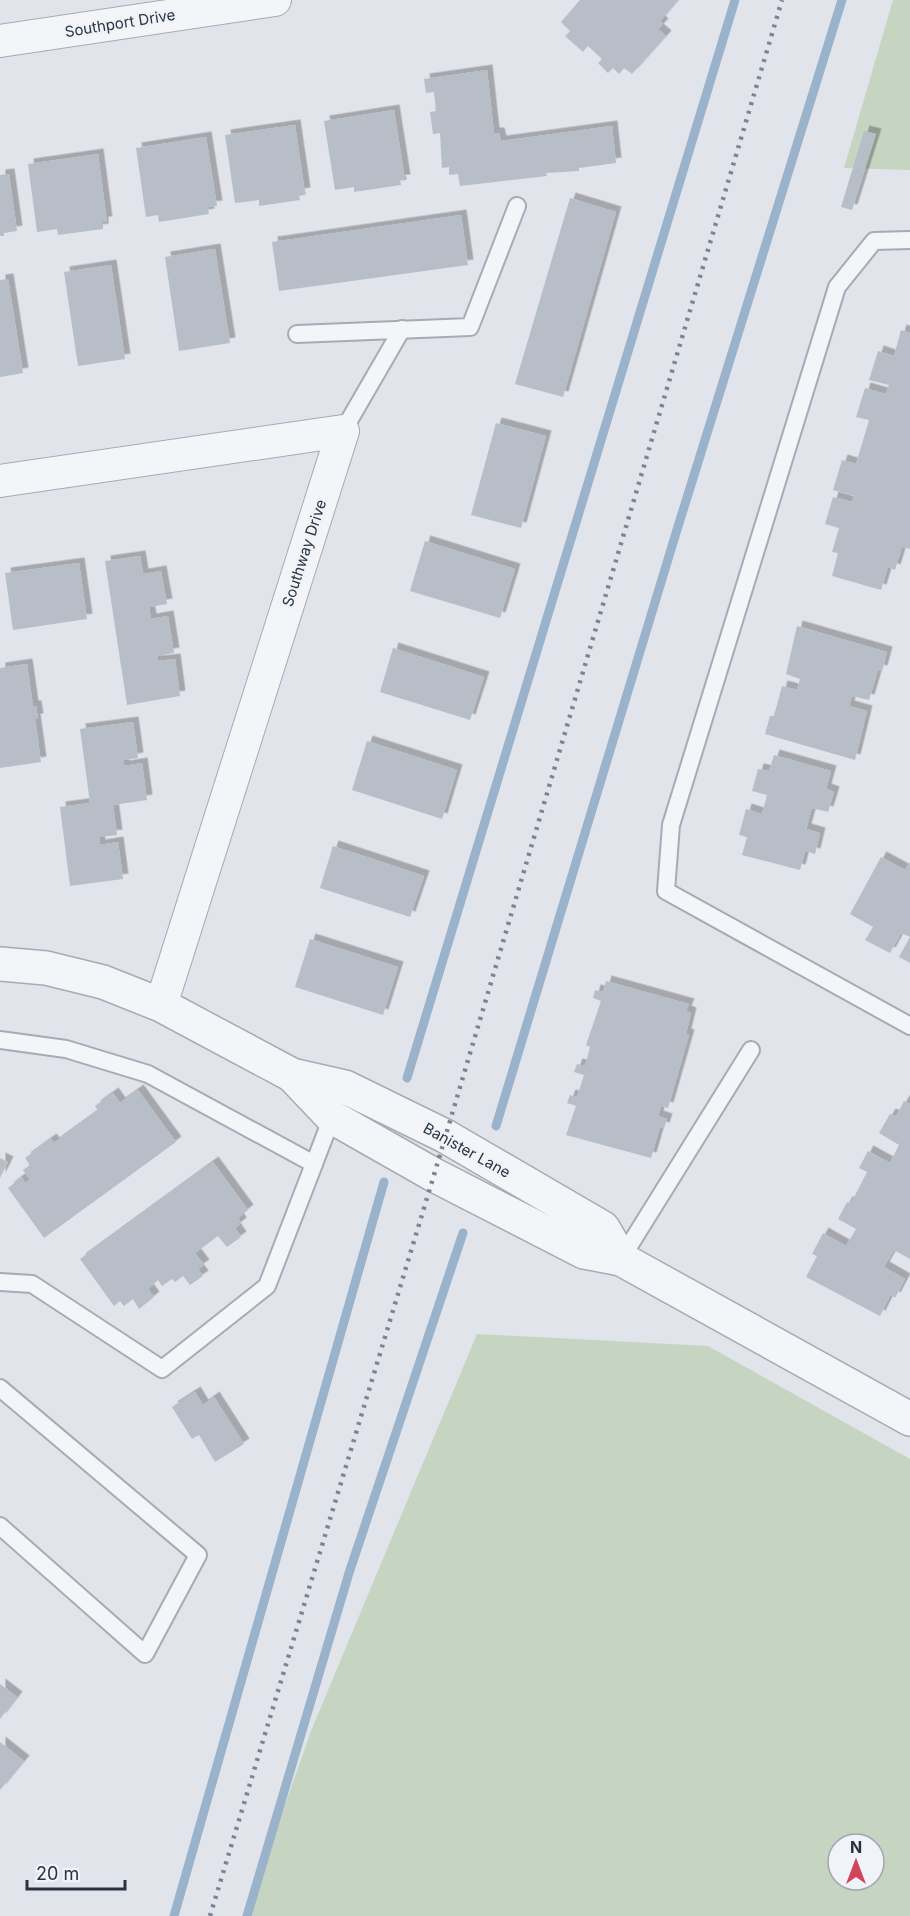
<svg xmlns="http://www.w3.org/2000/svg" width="910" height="1916" font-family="Inter,sans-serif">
<defs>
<filter id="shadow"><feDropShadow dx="5.5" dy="-5.5" stdDeviation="0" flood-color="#0004"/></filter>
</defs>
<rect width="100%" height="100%" fill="#e1e4ea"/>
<!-- green -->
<g fill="#c6d4c2" fill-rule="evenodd">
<polygon points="893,0 910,0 910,170 844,168"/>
<path d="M477,1334L708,1346L910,1459V1916H246L311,1731ZM838,1844H874V1880H838Z"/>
</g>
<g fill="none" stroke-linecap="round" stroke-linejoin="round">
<!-- stream -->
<g stroke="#9bb3ca" stroke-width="9">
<polyline points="407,1078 735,0"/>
<polyline points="496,1126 676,533 842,0"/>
<polyline points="174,1916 384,1182"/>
<polyline points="247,1916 349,1573 463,1233"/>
</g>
</g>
<!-- building -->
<g fill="#b8bec7" filter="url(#shadow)">
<polygon points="580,0 678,0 660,21 663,24 658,29 666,36 632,74 624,68 619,74 613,68 608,73 598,63 602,59 588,46 583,52 565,36 570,31 561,22"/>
<polygon points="487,70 494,133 499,133 501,141 612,126 616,163 579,168 579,171 546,173 547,176 460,186 458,174 449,175 449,167 442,168 440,133 433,134 430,112 436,111 434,92 426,93 424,79"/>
<polygon points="394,110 405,180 400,180 401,185 354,192 354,187 335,190 324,121"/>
<polygon points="295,125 305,193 299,194 300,200 259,206 259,200 235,203 225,135"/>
<polygon points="864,131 876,134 852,210 841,207"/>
<polygon points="206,137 217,206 208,207 209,214 159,222 158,215 146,217 136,148"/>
<polygon points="98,154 107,222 103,222 103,229 58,235 57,229 37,232 28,164"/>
<polygon points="9,174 17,231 4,233 4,236 0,236 0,175"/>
<polygon points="570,198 616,212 563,397 515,384"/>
<polygon points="461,215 468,265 279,291 272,242"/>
<polygon points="215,249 230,343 179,351 165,257"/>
<polygon points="111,265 125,359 78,366 64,272"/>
<polygon points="8,279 23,373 0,377 0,280"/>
<polygon points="901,330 910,333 910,549 902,547 895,570 888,567 881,590 832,576 838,553 832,552 839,528 825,524 833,497 852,502 854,496 833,490 842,460 856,464 869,420 856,417 865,388 886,394 889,385 869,380 878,351 894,356"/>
<polygon points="496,423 546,436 521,528 471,515"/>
<polygon points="425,541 515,569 500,618 410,591"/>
<polygon points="140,556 143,574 161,571 167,604 149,607 151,619 168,616 174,653 157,656 158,661 175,659 180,696 127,705 105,561"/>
<polygon points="79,563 87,619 13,630 5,573"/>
<polygon points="797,626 887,652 882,671 878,670 869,700 852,696 849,706 867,711 855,760 765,734 770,716 774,716 782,686 797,690 800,679 786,674"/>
<polygon points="393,648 484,677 470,720 380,692"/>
<polygon points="27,664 33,706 36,706 38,719 35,719 41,762 0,768 0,668"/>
<polygon points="133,722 138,758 124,760 124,766 142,763 147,800 113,805 117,835 99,837 100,845 118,842 123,879 70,886 60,807 90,803 80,729"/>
<polygon points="367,741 457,770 442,819 352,790"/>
<polygon points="774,755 831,771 826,789 834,792 828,812 812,808 806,829 820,833 815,854 805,851 800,870 742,855 747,837 739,835 746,809 762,814 767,795 752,791 758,769 769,771"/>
<polygon points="333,846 424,876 410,917 320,888"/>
<polygon points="881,857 905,870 910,862 910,963 899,957 910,937 901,933 890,953 865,940 873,927 850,914"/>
<polygon points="310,939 398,967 383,1015 295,987"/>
<polygon points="606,981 689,1004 686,1011 691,1013 686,1034 689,1035 668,1108 661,1106 658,1116 667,1119 664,1128 660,1127 651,1158 566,1135 576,1106 567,1103 570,1095 577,1097 584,1075 574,1072 577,1064 585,1066 590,1047 586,1045 601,1001 593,998 595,990 603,992"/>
<polygon points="138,1090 176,1142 44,1238 8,1188 22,1177 25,1183 30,1180 23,1170 30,1165 25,1158 51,1139 54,1143 98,1111 95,1106 113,1093 120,1103"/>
<polygon points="904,1101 910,1104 910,1259 894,1250 884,1267 905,1279 895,1298 891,1294 880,1316 806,1277 817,1256 812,1254 823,1233 846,1246 856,1229 838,1219 847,1202 851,1203 867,1172 859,1168 868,1151 890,1163 899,1145 879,1133 890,1114 896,1116"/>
<polygon points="0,1158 8,1162 0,1178"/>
<polygon points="213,1162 248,1210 238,1218 241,1223 235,1228 241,1237 227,1247 218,1236 195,1253 204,1265 198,1269 203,1276 190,1285 183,1276 175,1282 172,1279 162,1286 158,1280 148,1289 154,1297 139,1309 133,1299 124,1306 120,1301 114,1306 80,1259"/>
<polygon points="195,1392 203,1405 214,1397 244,1444 215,1462 199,1435 192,1439 172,1407"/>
<polygon points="0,1684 17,1697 0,1719"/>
<polygon points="0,1742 24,1761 0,1790"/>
</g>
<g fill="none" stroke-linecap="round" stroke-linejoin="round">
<!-- service casing -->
<g stroke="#a6abb4" stroke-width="20">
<g id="service">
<polyline points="910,240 874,241 837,287 671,825 666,891 910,1026"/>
<polyline points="297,334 470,327 517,206"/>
<polyline points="343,431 402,329"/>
<polyline points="0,1040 66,1049 148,1074 314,1164 267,1286 162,1369 32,1284 0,1282"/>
<polyline points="314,1164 332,1117"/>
<polyline points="621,1259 751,1050"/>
<polyline points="0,1388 198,1555 145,1654 0,1526"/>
</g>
</g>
<!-- minor casing -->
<g stroke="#a6abb4" stroke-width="34">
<g id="minor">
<polyline points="0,41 275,0"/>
<polyline points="0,481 343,431 161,1005"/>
</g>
</g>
<!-- tertiary casing -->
<g stroke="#a6abb4" stroke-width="36">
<g id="tertiary">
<polyline points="0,964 46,968 103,982 161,1005 292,1075 345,1087 445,1136 603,1228 621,1259"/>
<polyline points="292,1075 332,1117 434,1175 584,1252 621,1259 910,1419"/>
</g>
</g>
<!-- service -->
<use href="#service" stroke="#f3f5f8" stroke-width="16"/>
<!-- minor -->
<use href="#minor" stroke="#f3f5f8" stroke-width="32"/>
<!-- tertiary -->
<use href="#tertiary" stroke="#f3f5f8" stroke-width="33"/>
<!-- rail -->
<polyline stroke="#7a8494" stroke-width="4.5" stroke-dasharray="3 6" stroke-linecap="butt" points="210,1916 434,1175 782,0"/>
</g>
<g text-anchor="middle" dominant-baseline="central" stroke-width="5" stroke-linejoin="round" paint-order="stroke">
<!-- street labels -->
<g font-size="15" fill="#293242" stroke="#f0f3f7">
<text transform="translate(120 23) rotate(-9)">Southport Drive</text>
<text transform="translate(304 553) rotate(-72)">Southway Drive</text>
<text transform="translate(467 1150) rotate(29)">Banister Lane</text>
</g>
</g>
<!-- north arrow -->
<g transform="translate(856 1862)"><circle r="28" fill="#f0f3f7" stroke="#a0a6af" stroke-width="1.5"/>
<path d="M0-4.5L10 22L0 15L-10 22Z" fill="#d0445c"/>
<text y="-9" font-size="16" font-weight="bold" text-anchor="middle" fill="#293242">N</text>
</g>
<!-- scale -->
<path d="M27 1880v9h98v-9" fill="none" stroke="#293242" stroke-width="3"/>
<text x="36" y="1880" font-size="18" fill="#293242" stroke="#f0f3f7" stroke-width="4.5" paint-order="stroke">20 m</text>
</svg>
